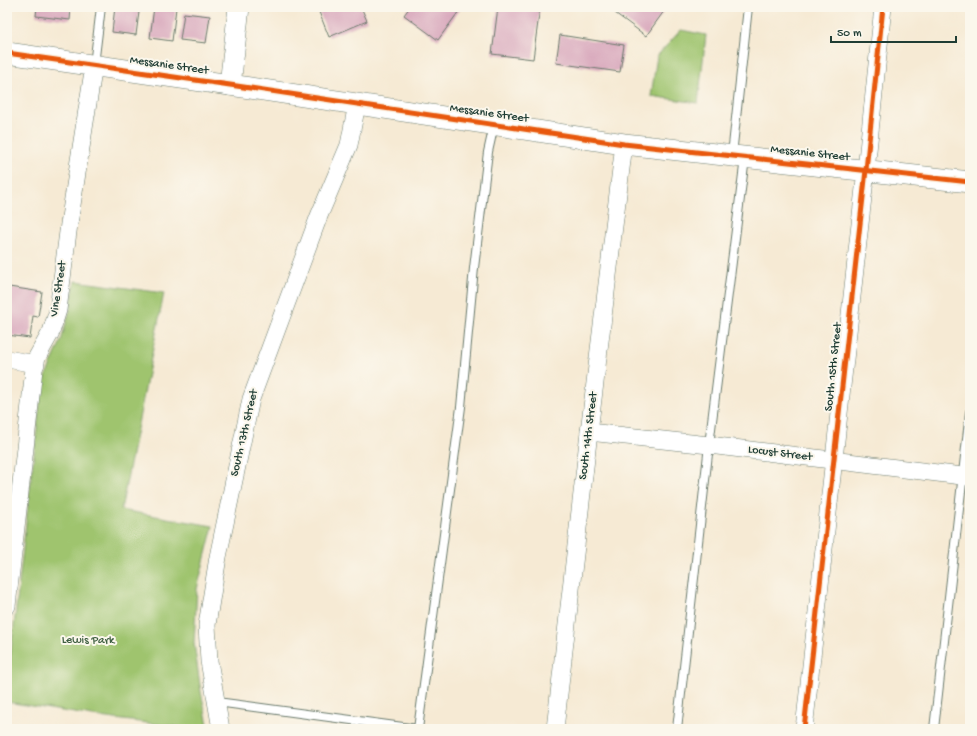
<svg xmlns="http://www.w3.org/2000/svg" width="977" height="736" font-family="'Gochi Hand',sans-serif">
<rect width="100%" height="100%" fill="#fbf7ec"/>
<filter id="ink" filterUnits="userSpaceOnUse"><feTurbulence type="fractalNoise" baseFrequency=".025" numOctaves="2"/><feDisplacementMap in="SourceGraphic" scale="8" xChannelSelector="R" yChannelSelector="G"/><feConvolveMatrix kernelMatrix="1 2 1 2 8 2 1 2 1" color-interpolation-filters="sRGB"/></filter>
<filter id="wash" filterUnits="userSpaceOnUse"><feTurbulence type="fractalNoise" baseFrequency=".012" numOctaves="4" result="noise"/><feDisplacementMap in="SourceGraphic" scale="16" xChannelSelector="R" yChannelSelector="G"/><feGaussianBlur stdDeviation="0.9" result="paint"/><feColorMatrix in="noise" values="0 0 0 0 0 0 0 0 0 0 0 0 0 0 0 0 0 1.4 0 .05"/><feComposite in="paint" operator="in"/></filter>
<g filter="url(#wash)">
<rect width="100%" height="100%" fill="#f6ead4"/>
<!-- green -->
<g fill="#9fc46e" stroke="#5f8051">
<polygon points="681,30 706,35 698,103 651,96 657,56"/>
<polygon points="75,281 164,293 121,510 213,526 197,589 194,643 201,692 209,729 196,729 99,717 7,702 7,686 42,385 61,341 70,309"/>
</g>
<g id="blocks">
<!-- building -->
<g fill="#d7a4ba">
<polygon points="37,7 71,7 70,20 36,16"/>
<polygon points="115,7 136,7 136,11 139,12 136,35 112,32"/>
<polygon points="154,7 176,8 172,41 150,38"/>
<polygon points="317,7 361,7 367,21 329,37"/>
<polygon points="410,7 462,7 438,40 404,15"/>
<polygon points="498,7 540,7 533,59 492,54"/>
<polygon points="620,7 667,7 646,36 615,13"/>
<polygon points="184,13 210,16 206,43 180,40"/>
<polygon points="560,35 624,45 620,72 556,63"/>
<polygon points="7,86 12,87 9,108 7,108"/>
<polygon points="9,287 42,292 38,317 33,316 30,338 7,335 10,312 7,312 7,303"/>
</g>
</g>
</g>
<g filter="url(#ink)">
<use href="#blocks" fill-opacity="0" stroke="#6a7a6c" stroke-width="1"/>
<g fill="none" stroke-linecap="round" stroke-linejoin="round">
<!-- service casing -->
<g stroke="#6a7a6c" stroke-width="10">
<g id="service">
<polyline points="94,65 101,7"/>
<polyline points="732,155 748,7"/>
<polyline points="217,702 418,729 461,407 474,268 488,152 494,125"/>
<polyline points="677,729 709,445 745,158"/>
<polyline points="934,729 970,412"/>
</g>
</g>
<!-- minor casing -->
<g stroke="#6a7a6c" stroke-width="18">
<g id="minor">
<polyline points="7,359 36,364"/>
<polyline points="589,432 709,445 970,477"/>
<polyline points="7,606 34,369 37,357 51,332 58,310 69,224 94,65"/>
<polyline points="221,729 209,661 207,625 218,557 251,399 319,216 349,145 357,104"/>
<polyline points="555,729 589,432 624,144"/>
<polyline points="804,729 866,170 883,7"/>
</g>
</g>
<!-- tertiary casing -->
<g stroke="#6a7a6c" stroke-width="22">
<g id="tertiary">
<polyline points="7,53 230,85 624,144 970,182"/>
<polyline points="230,85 239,7"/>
</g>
</g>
<!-- service -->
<use href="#service" stroke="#fff" stroke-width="8"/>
<!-- minor -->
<use href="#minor" stroke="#fff" stroke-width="17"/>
<!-- tertiary -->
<use href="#tertiary" stroke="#fff" stroke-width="21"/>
<!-- cycleway casing -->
<g stroke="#fbf7ec" stroke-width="8">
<g id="cycleway">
<polyline points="7,53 230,85 624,144 970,182"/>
<polyline points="804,729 866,170 883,7"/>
</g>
</g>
<!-- cycleway -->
<use href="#cycleway" stroke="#e8590c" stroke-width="5"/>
</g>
</g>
<g text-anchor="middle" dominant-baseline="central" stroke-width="4" stroke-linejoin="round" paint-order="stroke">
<!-- street labels -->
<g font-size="12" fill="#1f3d34" stroke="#fbf7ec">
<text transform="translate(169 66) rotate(8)">Messanie Street</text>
<text transform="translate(489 114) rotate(8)">Messanie Street</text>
<text transform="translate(810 154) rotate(6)">Messanie Street</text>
<text transform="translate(59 289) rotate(-81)">Vine Street</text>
<text transform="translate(834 367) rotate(-84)">South 15th Street</text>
<text transform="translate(245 433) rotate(-77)">South 13th Street</text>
<text transform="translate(589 436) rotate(-83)">South 14th Street</text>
<text transform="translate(780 454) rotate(7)">Locust Street</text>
</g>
<!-- park labels -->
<g font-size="12" fill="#3f5f42" stroke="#fbf7ec">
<text x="88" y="641">Lewis Park</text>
</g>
</g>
<!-- margin -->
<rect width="977" height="736" fill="none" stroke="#fbf7ec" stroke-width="24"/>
<!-- scale -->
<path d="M831 36v6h125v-6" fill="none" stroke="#1f3d34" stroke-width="2"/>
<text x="837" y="36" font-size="12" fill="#1f3d34" stroke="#fbf7ec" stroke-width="3" paint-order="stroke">50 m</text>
</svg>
